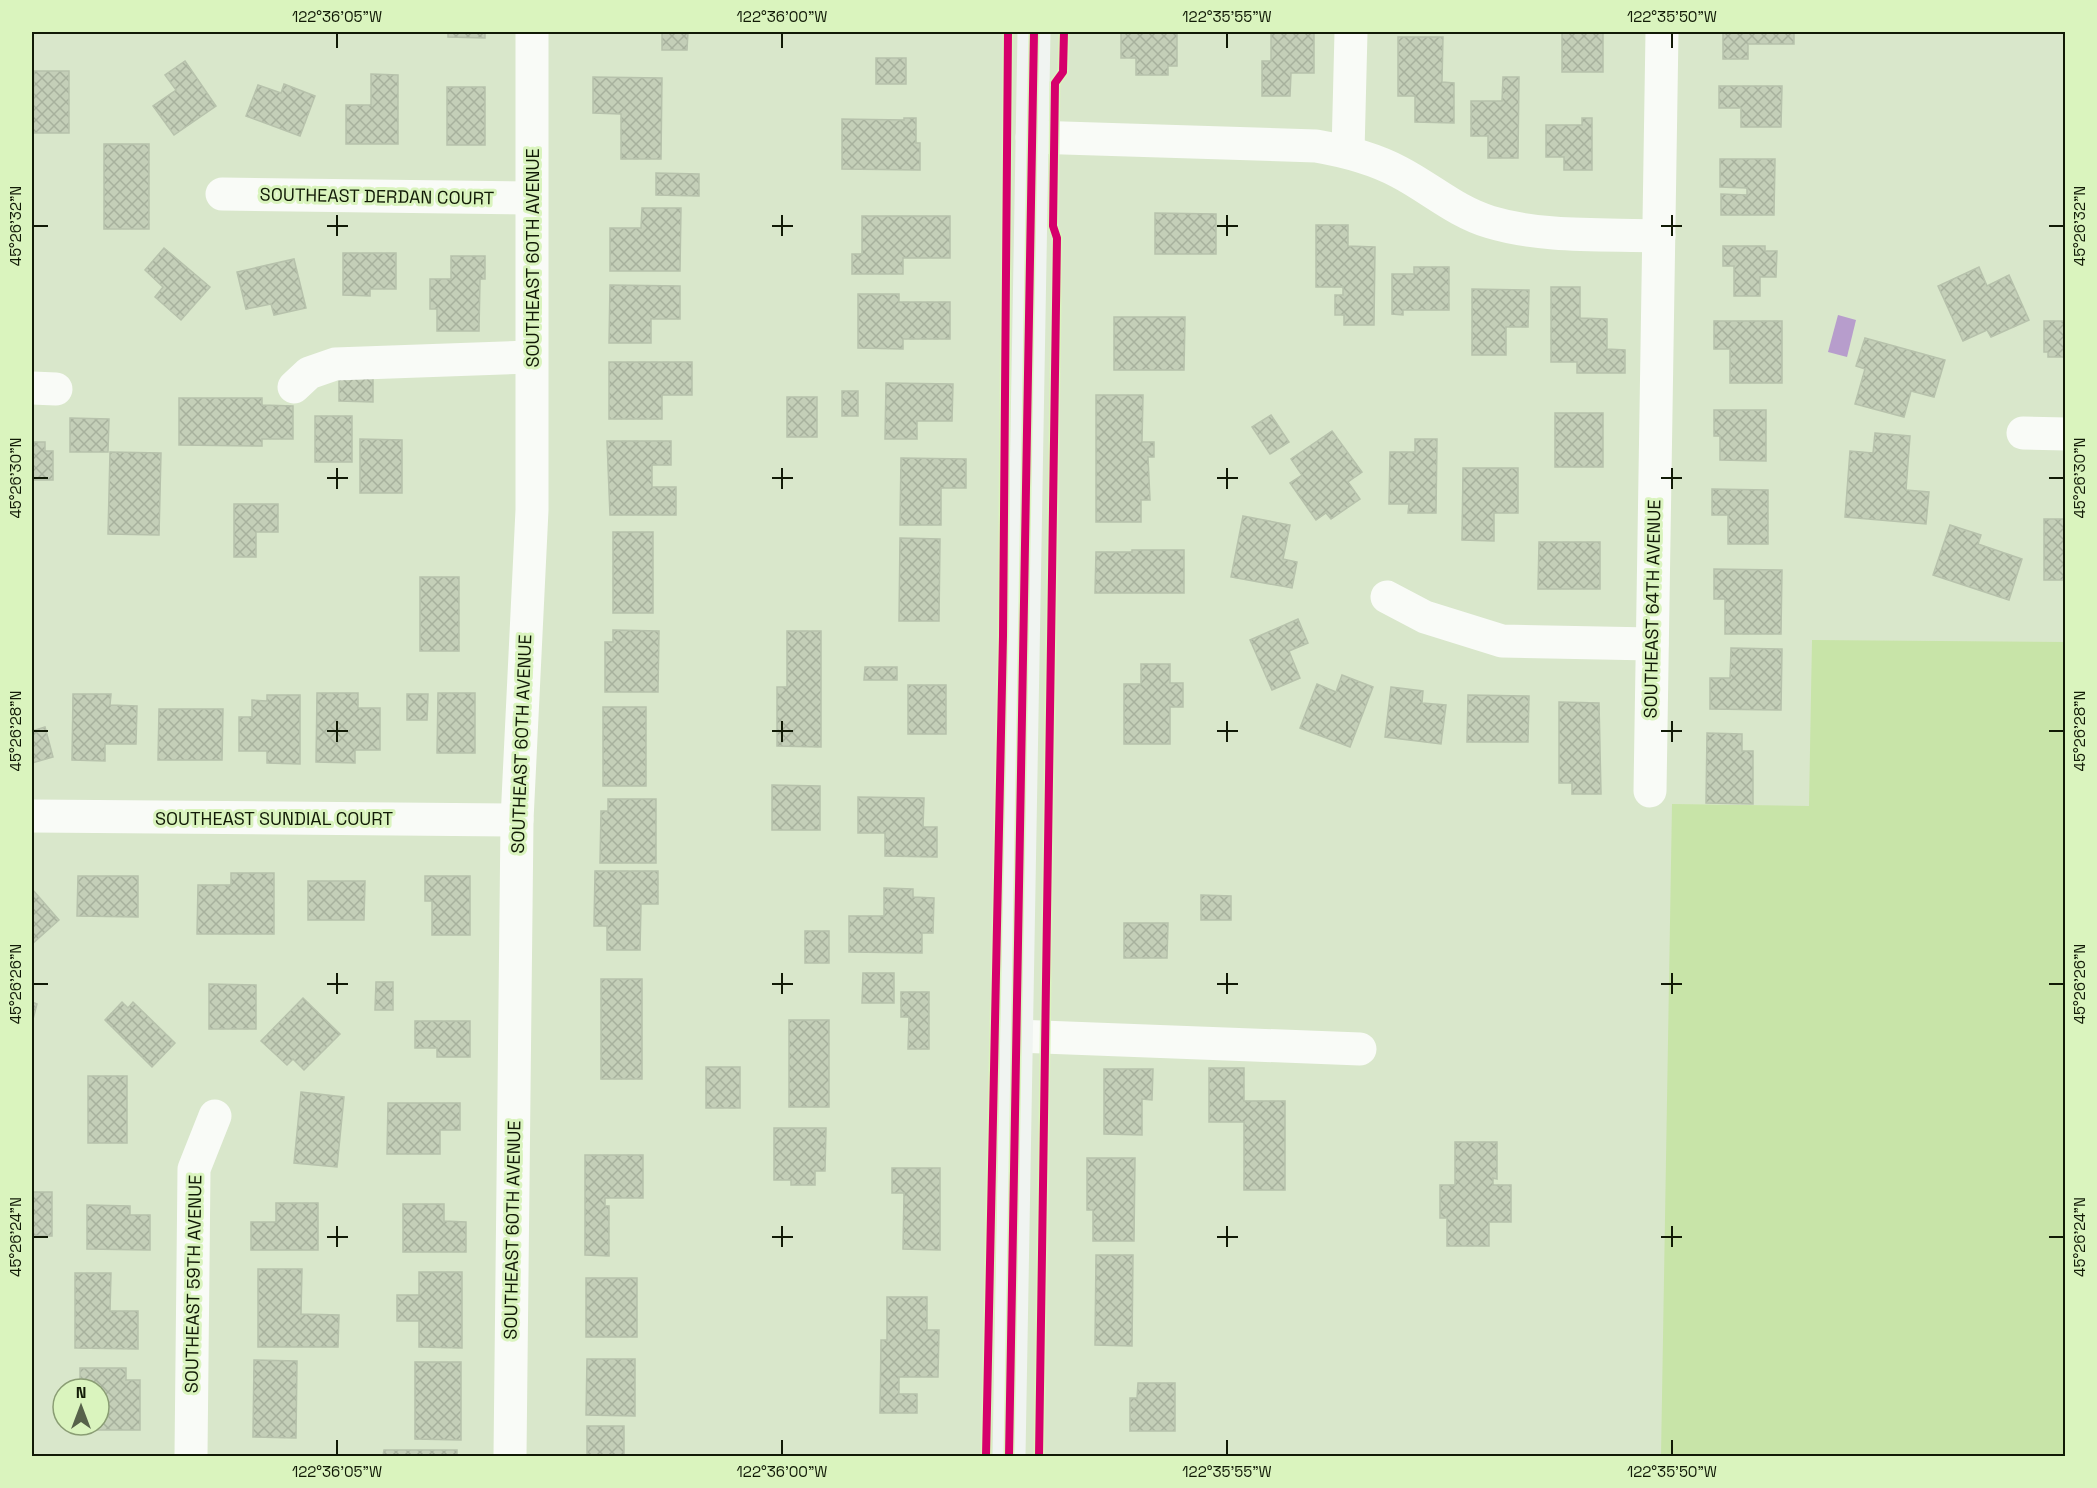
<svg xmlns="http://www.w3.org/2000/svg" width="2097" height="1488" font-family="'Space Grotesk',sans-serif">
<defs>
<pattern id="building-cross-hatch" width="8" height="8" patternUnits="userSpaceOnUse" patternTransform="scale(1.5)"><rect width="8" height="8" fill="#c4cfb8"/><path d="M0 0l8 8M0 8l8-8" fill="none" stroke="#a7b19d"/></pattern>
</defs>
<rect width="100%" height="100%" fill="#d9e7cb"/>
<!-- grass -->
<polygon fill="#c8e4a8" points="1812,640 2065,642 2065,1456 1661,1456 1672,804 1809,806"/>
<!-- water -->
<polygon fill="#b79dcc" points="1838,315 1856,320 1847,357 1828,352"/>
<!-- building -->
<g fill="url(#building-cross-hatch)" stroke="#b7c2ac" stroke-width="1.5">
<polygon points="448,32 485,32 485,38 448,37"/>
<polygon points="662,32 688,32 687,50 662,50"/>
<polygon points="1121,32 1177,32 1177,66 1168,66 1168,75 1136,75 1136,58 1121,58"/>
<polygon points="1271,32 1314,32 1314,73 1291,73 1290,96 1262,96 1262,61 1271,61"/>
<rect x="1562" y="32" width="41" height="40"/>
<polygon points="1723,32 1794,32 1794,44 1748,44 1748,59 1723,59"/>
<polygon points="1398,37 1443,37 1442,82 1454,83 1454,123 1415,122 1415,96 1398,96"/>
<rect x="876" y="58" width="30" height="26"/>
<polygon points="185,61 216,106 174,135 153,106 176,90 165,75"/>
<polygon points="34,71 69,71 69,133 33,133"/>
<polygon points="371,74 398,75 398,144 346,144 346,105 371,105"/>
<polygon points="593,77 662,78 661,159 621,159 621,114 593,113"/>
<polygon points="1503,77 1519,77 1518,158 1488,158 1488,136 1471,136 1471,101 1502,101"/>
<polygon points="284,84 315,96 300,136 246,116 258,85 281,93"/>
<polygon points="1719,86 1782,86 1781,127 1741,127 1741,108 1719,108"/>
<rect x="447" y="87" width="38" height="58"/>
<polygon points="904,118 916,118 916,143 920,143 920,170 842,169 842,119 904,120"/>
<polygon points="1582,118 1592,118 1592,170 1564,170 1564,157 1546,157 1546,125 1582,125"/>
<rect x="104" y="144" width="45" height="85"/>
<polygon points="1720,159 1775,159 1774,215 1721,215 1721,194 1747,195 1747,188 1720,187"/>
<polygon points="656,173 699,174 699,196 656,195"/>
<polygon points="642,208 681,208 680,271 610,271 610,228 641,228"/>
<polygon points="1155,213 1216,214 1216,254 1155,254"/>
<polygon points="862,216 950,216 950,258 903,258 903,274 852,274 852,254 862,254"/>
<polygon points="1316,225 1348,225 1348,246 1375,247 1374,325 1344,325 1344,315 1335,315 1335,295 1343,295 1343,287 1316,287"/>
<polygon points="1723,246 1765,246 1765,251 1777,251 1776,277 1760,277 1760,296 1734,296 1734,266 1723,266"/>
<polygon points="164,248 210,287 181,320 155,297 163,287 145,270"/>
<polygon points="343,253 396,253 396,289 370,289 370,296 343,295"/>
<polygon points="451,256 485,256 485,279 480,279 479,331 437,331 437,309 430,309 430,279 451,279"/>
<polygon points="294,259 306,308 274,315 271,304 246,309 237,272"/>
<polygon points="1414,267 1449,267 1449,310 1403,310 1403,315 1392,314 1392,274 1414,274"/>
<polygon points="1979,267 1987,286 2009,275 2029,320 1991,337 1987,330 1963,341 1938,286"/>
<polygon points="610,285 680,286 680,319 651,319 651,343 609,343"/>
<polygon points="1551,287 1580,287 1580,318 1607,319 1607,349 1625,350 1625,373 1577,373 1577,362 1551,362"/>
<polygon points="1472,289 1529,290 1528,327 1506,327 1506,355 1472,355"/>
<polygon points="858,294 899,294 899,302 950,302 950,339 903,339 903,349 858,348"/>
<polygon points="1114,317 1185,317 1184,370 1114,370"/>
<polygon points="1714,321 1782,321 1782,383 1730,383 1730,349 1714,349"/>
<polygon points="2044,321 2066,321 2066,357 2048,357 2048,352 2044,352"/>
<polygon points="1865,338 1945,360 1934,397 1911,391 1904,417 1855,404 1865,369 1856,366"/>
<polygon points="609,362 692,362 692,395 662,395 662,419 609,419"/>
<polygon points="339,377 373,378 373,402 339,401"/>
<polygon points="886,383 953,384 952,421 917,421 917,439 885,439"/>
<rect x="842" y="391" width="16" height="25"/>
<polygon points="1096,395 1143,395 1142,442 1154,442 1154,457 1148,457 1150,500 1141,500 1141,522 1096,522"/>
<rect x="787" y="397" width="30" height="40"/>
<polygon points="179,398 262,398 262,405 293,406 293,439 262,439 262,446 179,445"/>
<polygon points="1714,410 1766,410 1766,461 1720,460 1720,436 1714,436"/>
<rect x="1555" y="413" width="48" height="54"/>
<polygon points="1271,415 1289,442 1270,454 1252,427"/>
<rect x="315" y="416" width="37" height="46"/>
<polygon points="70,418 109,419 108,452 70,452"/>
<polygon points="1332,431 1362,472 1348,482 1360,499 1331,519 1326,513 1316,520 1290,483 1302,475 1291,459"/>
<polygon points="1875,433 1910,436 1906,490 1929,492 1926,524 1845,517 1850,451 1873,453"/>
<polygon points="360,439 402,440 402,493 360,493"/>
<polygon points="1415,439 1437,439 1436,513 1408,513 1409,504 1389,504 1390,452 1415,452"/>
<polygon points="607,441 671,441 671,465 652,465 652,487 676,487 676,515 610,515"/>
<polygon points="32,442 45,442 45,451 53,451 53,480 32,480"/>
<polygon points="110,452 161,453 159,535 108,534"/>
<polygon points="901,458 966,459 966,488 941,488 941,525 900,525"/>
<polygon points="1463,468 1518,468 1518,513 1494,513 1494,541 1462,540"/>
<polygon points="1712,489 1768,490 1768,544 1728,544 1728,515 1712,515"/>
<polygon points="234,504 278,504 278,532 256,532 256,557 234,557"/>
<polygon points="1243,516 1290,525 1283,559 1297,562 1292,588 1231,577"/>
<rect x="2044" y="519" width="22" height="61"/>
<polygon points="1950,525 1981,535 1978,544 2022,559 2009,600 1933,575"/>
<rect x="613" y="532" width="40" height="81"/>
<polygon points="900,538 940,539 939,621 899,621"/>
<polygon points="1539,542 1600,542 1600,589 1538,589"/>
<polygon points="1132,550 1184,550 1184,593 1095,593 1096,552 1132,552"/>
<polygon points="1714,569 1782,570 1781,634 1725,634 1725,599 1714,599"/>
<rect x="420" y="577" width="39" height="74"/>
<polygon points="1298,619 1308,643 1289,651 1300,678 1272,690 1250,640"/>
<polygon points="613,630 659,631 658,692 605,692 605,642 613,642"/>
<polygon points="787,631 821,631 821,747 777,746 777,687 787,687"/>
<polygon points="1731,648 1782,649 1781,710 1710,709 1710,678 1730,678"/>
<polygon points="1141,664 1170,664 1170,683 1183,683 1183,707 1170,707 1170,744 1124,744 1124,684 1141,684"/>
<polygon points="865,667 897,667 897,680 864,680"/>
<polygon points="1342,675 1373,687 1350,747 1300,728 1317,684 1336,692"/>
<rect x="908" y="685" width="38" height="49"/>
<polygon points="1391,687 1423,691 1422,703 1446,705 1441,744 1385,737"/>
<polygon points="317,693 358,693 358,708 380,708 380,750 355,750 355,763 316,762"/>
<polygon points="438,693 475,693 475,753 437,753"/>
<polygon points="73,694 111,694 110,705 137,706 136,744 105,744 105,761 72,760"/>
<polygon points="407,694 428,694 427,720 407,720"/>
<polygon points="267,695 300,695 300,764 267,763 267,751 239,751 239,717 252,717 252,700 267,701"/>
<polygon points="1468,695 1529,696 1528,742 1467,742"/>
<polygon points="1559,702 1599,703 1601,794 1572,794 1572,783 1559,783"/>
<rect x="603" y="707" width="43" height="79"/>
<polygon points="159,709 223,709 222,760 158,760"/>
<polygon points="45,727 53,757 32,763 32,731"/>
<polygon points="1707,733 1742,734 1742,751 1753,751 1753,804 1706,803"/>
<polygon points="772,785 820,786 820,830 772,830"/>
<polygon points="858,797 924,798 923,827 937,827 937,857 885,856 885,833 858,833"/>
<polygon points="608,799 656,799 656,863 600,863 601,811 608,811"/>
<polygon points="595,871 658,871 658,904 641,904 640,950 607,950 607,926 594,926"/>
<polygon points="231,873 274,873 274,934 197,934 198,885 231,885"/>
<polygon points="78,876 138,876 138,917 77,916"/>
<polygon points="425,876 470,876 470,935 432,935 432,901 425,901"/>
<polygon points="308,881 365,881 364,920 308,920"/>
<polygon points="884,888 913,889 913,897 934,898 933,933 922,933 922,953 849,952 849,916 884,916"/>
<polygon points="32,889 59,920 32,944"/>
<polygon points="1201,895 1231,896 1231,920 1201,920"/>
<polygon points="1124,923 1168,923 1167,958 1124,958"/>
<rect x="805" y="931" width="24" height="32"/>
<polygon points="863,973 894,973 894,1003 862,1003"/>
<rect x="601" y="979" width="41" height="100"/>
<polygon points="376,982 393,982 393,1010 375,1010"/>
<polygon points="209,984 256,985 256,1029 209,1029"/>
<polygon points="901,992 929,992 929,1049 908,1049 909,1017 901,1017"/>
<polygon points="303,998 340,1034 304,1070 293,1059 287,1065 261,1041"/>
<polygon points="32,1002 37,1004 32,1023"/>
<polygon points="122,1002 128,1008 133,1002 175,1043 152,1067 105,1020"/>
<rect x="789" y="1020" width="40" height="87"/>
<polygon points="415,1021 470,1021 470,1057 437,1057 437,1048 415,1048"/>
<rect x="706" y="1067" width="34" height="41"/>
<polygon points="1209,1068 1244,1068 1244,1101 1285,1101 1285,1190 1244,1190 1244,1122 1209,1122"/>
<polygon points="1104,1069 1153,1069 1152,1100 1142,1099 1142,1135 1104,1134"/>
<rect x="88" y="1076" width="39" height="67"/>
<polygon points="301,1092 344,1097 337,1167 294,1163"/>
<polygon points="388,1103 460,1103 460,1130 440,1130 440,1154 387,1154"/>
<polygon points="774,1128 826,1128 825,1171 815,1171 815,1185 791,1185 791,1180 774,1180"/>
<polygon points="1455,1142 1497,1142 1497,1179 1493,1178 1493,1185 1511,1185 1511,1222 1489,1222 1489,1246 1447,1246 1447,1218 1440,1218 1440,1185 1455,1185"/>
<polygon points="585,1155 643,1155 643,1198 605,1198 605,1206 609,1206 609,1256 585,1255"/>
<polygon points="1087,1158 1135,1158 1134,1241 1093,1241 1093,1210 1087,1210"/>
<polygon points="892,1168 940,1168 940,1250 903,1249 904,1193 892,1193"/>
<rect x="32" y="1192" width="20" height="44"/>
<polygon points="276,1203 318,1203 318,1250 251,1250 251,1222 276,1222"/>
<polygon points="403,1204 444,1204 444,1221 466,1222 466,1252 403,1252"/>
<polygon points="87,1205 130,1206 130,1215 150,1215 150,1250 87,1249"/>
<polygon points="1096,1255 1133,1255 1132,1346 1095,1345"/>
<polygon points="258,1269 302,1269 301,1314 339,1315 338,1347 258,1347"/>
<polygon points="419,1272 462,1272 462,1348 419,1347 419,1321 397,1321 397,1295 419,1295"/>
<polygon points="75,1273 111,1273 110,1311 138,1311 138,1349 75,1348"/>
<rect x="586" y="1278" width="51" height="59"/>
<polygon points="887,1297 927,1297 927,1330 939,1330 938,1377 899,1377 899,1394 917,1394 917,1413 880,1413 881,1340 887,1340"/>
<rect x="32" y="1343" width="1" height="40"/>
<polygon points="587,1359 635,1359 635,1416 586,1415"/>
<polygon points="254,1360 297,1361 296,1438 253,1437"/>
<polygon points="415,1362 461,1362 461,1440 415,1439"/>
<polygon points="80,1368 126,1368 126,1380 140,1380 140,1430 80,1430 80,1425 99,1425 99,1389 80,1389"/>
<polygon points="1138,1383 1175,1383 1175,1431 1130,1431 1130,1398 1137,1398"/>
<rect x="587" y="1426" width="37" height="30"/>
<polygon points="384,1450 457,1450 457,1456 383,1456"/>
</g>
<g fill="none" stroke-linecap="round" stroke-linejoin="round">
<!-- minor -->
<g stroke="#f9fbf7" stroke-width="33">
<path d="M1032,137L1316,146C1345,151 1373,158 1399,172C1430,188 1456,212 1490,222C1543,238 1604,234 1659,236"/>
<polyline points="1348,152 1351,32"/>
<polyline points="222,194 531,198"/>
<polyline points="294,387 309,373 335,364 531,357"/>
<polyline points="32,388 56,389"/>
<polyline points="2023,433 2066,434"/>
<polyline points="1387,597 1425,617 1502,641 1652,644"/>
<polyline points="1650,791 1662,32"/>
<polyline points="32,816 517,820"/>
<polyline points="1015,1036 1360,1049"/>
<polyline points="191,1456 194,1169 215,1116"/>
<polyline points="510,1456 517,820 532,510 532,32"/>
</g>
<!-- major -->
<polyline stroke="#f0f4f1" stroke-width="33" points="1009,1456 1034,32"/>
<!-- cycleway casing -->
<g stroke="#daf4be" stroke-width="11">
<g id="cycleway">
<polyline points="986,1456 1003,636 1008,32"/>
<polyline points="1009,1456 1034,32"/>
<polyline points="1039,1456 1057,238 1053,226 1055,83 1063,72 1064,32"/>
</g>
</g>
<!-- cycleway -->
<use href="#cycleway" stroke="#d6006c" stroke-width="8"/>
</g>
<!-- ticks -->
<path fill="none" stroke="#111a06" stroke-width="2" d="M337,33V48M782,33V48M1227,33V48M1672,33V48M337,215V236M782,215V236M1227,215V236M1672,215V236M33,226H48M327,226H348M772,226H793M1217,226H1238M1661,226H1682M2049,226H2064M337,468V489M782,468V489M1227,468V489M1672,468V489M33,478H48M327,478H348M772,478H793M1217,478H1238M1661,478H1682M2049,478H2064M337,721V742M782,721V742M1227,721V742M1672,721V742M33,731H48M327,731H348M772,731H793M1217,731H1238M1661,731H1682M2049,731H2064M337,973V994M782,973V994M1227,973V994M1672,973V994M33,984H48M327,984H348M772,984H793M1217,984H1238M1661,984H1682M2049,984H2064M337,1226V1247M782,1226V1247M1227,1226V1247M1672,1226V1247M33,1237H48M327,1237H348M772,1237H793M1217,1237H1238M1661,1237H1682M2049,1237H2064M337,1440V1455M782,1440V1455M1227,1440V1455M1672,1440V1455"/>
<g text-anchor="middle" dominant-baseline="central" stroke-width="6" stroke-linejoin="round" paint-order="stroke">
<!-- street labels -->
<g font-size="18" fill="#111a06" stroke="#daf4be">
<text transform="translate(377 196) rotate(1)">SOUTHEAST DERDAN COURT</text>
<text transform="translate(532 258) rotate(-90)">SOUTHEAST 60TH AVENUE</text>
<text transform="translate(1652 609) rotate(-89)">SOUTHEAST 64TH AVENUE</text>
<text transform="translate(521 744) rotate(-88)">SOUTHEAST 60TH AVENUE</text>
<text x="274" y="818">SOUTHEAST SUNDIAL COURT</text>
<text transform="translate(512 1230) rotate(-89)">SOUTHEAST 60TH AVENUE</text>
<text transform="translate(193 1284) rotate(-89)">SOUTHEAST 59TH AVENUE</text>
</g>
</g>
<!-- border -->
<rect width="2097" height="1488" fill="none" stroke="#daf4be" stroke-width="66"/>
<!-- north arrow -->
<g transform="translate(81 1407)"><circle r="28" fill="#daf4be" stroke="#8a9d74" stroke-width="1.5"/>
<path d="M0-4.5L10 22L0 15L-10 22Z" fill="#57624b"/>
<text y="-9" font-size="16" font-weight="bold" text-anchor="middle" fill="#111a06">N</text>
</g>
<rect x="33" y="33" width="2031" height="1422" fill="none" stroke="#111a06" stroke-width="2"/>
<g font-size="15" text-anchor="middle" fill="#111a06">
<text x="337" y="22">122°36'05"W</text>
<text x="782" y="22">122°36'00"W</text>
<text x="1227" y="22">122°35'55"W</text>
<text x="1672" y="22">122°35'50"W</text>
<text transform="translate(16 226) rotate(-90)" y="5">45°26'32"N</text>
<text transform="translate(2080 226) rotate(-90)" y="5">45°26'32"N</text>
<text transform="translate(16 478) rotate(-90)" y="5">45°26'30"N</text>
<text transform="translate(2080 478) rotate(-90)" y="5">45°26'30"N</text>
<text transform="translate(16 731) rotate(-90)" y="5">45°26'28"N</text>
<text transform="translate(2080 731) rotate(-90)" y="5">45°26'28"N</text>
<text transform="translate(16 984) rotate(-90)" y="5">45°26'26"N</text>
<text transform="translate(2080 984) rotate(-90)" y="5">45°26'26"N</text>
<text transform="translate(16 1237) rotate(-90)" y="5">45°26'24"N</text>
<text transform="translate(2080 1237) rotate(-90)" y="5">45°26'24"N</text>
<text x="337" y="1477">122°36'05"W</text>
<text x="782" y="1477">122°36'00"W</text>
<text x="1227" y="1477">122°35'55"W</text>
<text x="1672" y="1477">122°35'50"W</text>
</g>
</svg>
